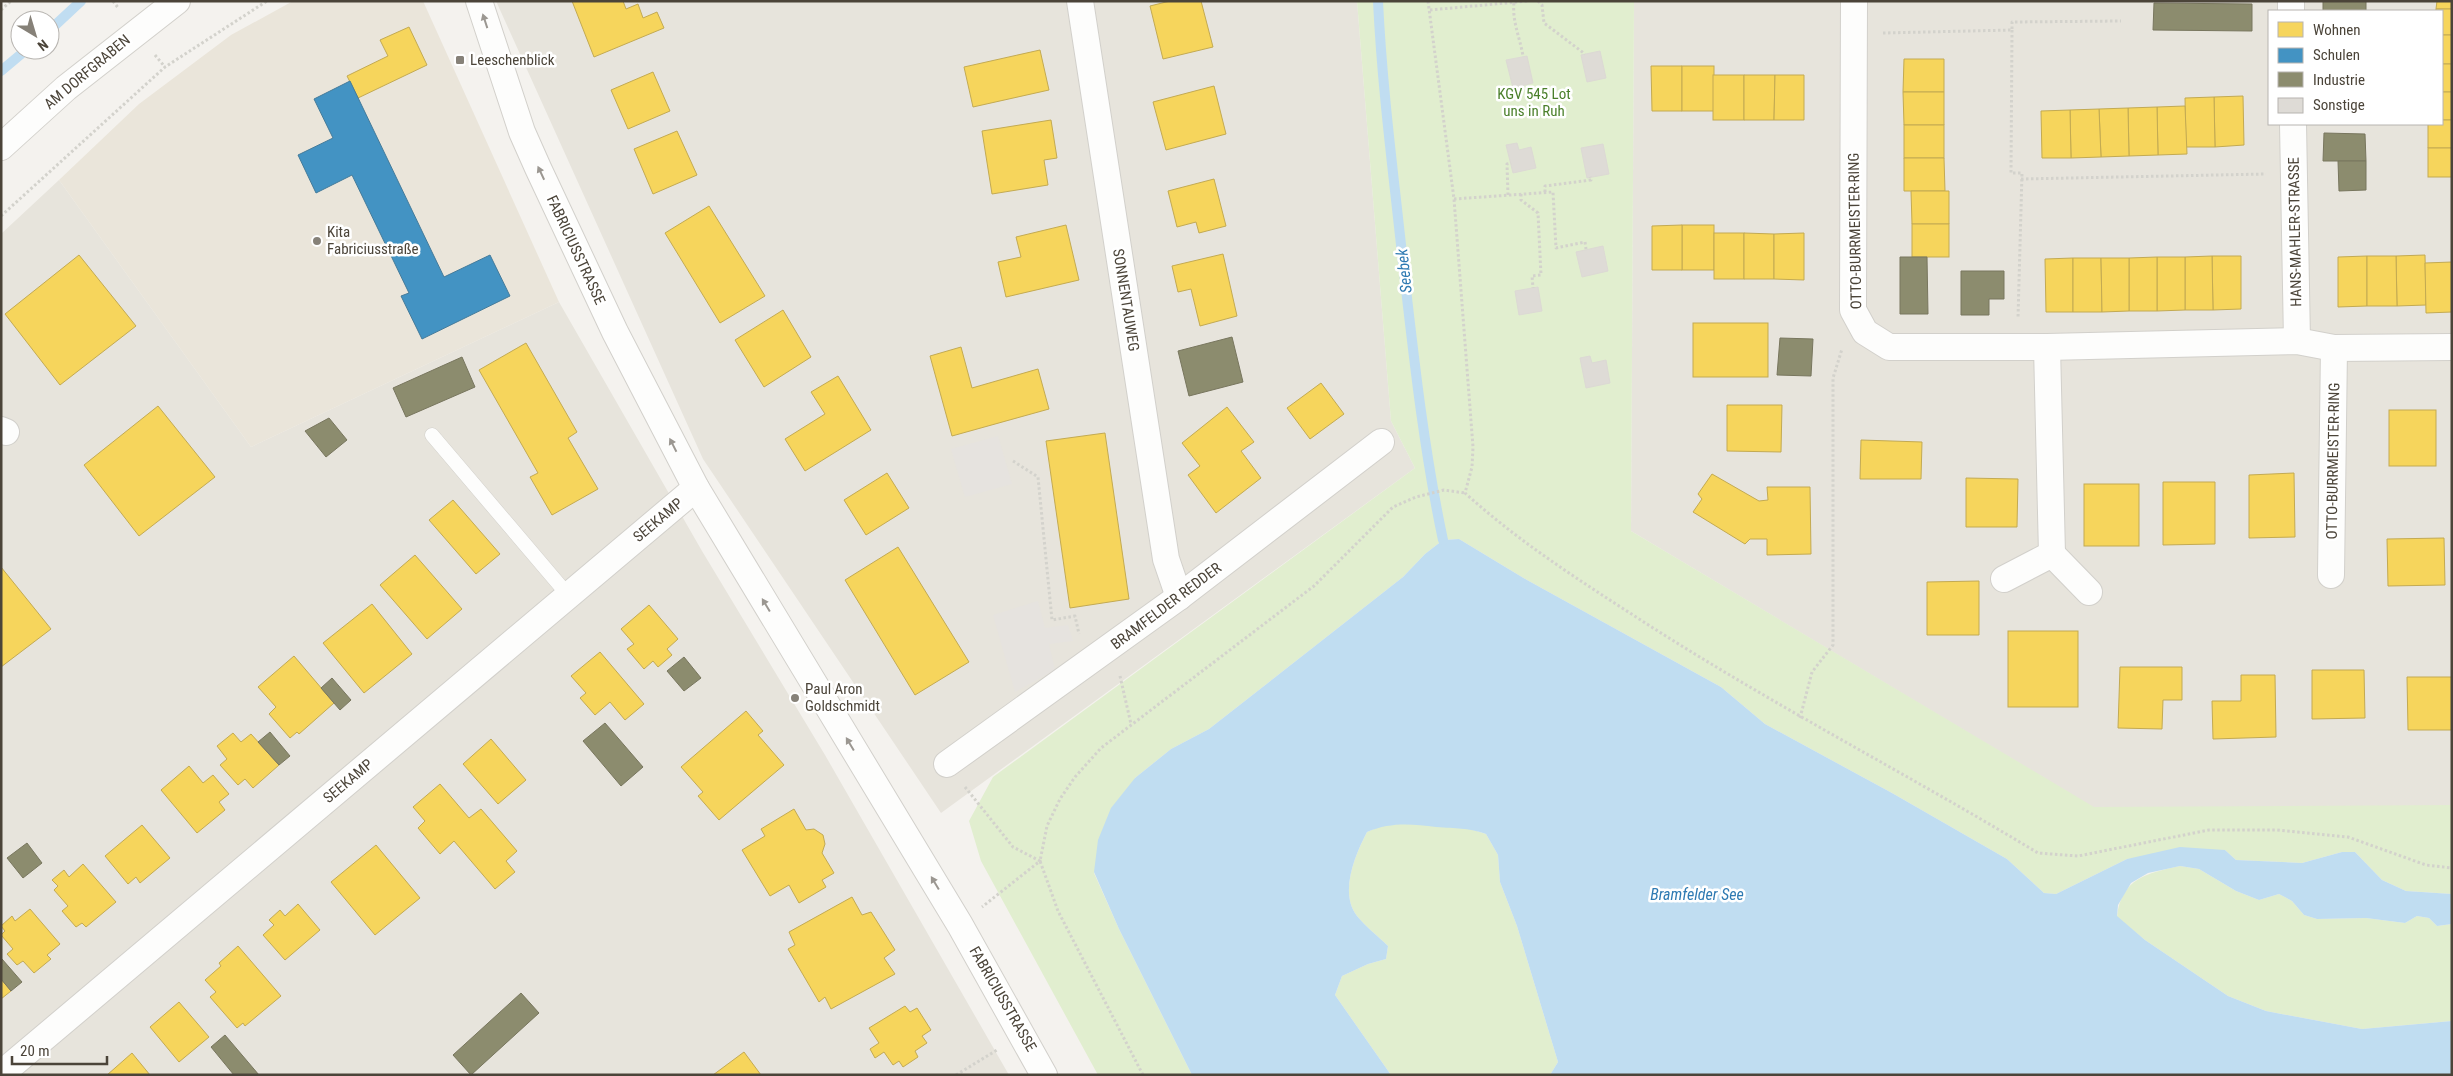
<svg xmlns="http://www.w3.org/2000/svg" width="2453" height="1076" font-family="'Roboto Condensed',sans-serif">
<rect width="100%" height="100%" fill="#f4f2ee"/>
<!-- residential -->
<g fill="#e7e4dc" fill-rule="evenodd">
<polygon points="496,1 1357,1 1391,421 1415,468 941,813 703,459"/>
<path d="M1634,1H2452V807L2096,809L1631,531ZM2269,11H2442V124H2269Z"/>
<polygon points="59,180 251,447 559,302 702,551 825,755 1009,1075 1,1075 1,234"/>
</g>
<!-- education -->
<polygon fill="#eae5da" points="293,1 423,1 559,302 251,447 59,180 139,104 231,35"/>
<!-- green -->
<g fill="#e1eecf">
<polygon points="1357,1 1634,1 1631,531 2094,807 2452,805 2452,894 2406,891 2382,880 2355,852 2342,852 2302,863 2236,860 2225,850 2127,859 2056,894 2044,893 2007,859 1892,793 1765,724 1721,687 1527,580 1459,539 1443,540 1425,554 1403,577 1209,729 1171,749 1135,778 1094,873 1119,929 1192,1075 1098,1075 981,861 969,821 993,777 1415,468 1391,421"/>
<path d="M1404,823L1464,827L1486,834L1498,855L1500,882L1517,926L1558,1062L1550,1075H1391L1335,995L1342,976L1368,964L1386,959L1388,946C1378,936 1366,927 1357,916C1339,893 1355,855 1367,832L1381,826Z"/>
<path d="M2180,866L2199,869L2236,891L2259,900L2279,894L2292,901L2304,915L2317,919L2366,918L2405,923L2417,916L2429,918L2437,926L2452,924V1021L2362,1029L2266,1011L2228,996L2145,940L2117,917C2121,878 2148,873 2180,866Z"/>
</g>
<!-- parking -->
<g fill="#e6e3df">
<polygon points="998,436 1012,484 965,497 951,449"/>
<polygon points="1038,601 1045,628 1068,625 1073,641 1049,644 1055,670 1015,692 993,615"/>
</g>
<!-- water -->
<path fill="#c0ddf1" d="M1459,539L1527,580L1721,687L1765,724L1892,793L2007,859L2044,893L2056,894L2127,859L2180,847L2225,850L2236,860L2302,863L2342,852H2355L2382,880L2406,891L2452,894V924L2437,926L2429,918L2417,916L2405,923L2366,918L2317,919L2304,915L2292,901L2279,894L2259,900L2236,891L2199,869L2180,866L2148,873L2131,883L2118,905L2117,916L2145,940L2228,996L2266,1011L2362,1029L2452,1021V1075H1550L1558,1062L1517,926L1500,882L1498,855L1486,834C1466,827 1457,829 1436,827C1411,824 1391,822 1367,832C1355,855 1339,893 1357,916C1366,927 1378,936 1388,946L1386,959L1368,964L1342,976L1335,995L1391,1075H1192L1119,929L1094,872L1098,840L1111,808L1135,778L1171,749L1209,729L1403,577L1425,554L1443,540Z"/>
<!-- homes -->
<g fill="#f6d55c" stroke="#c3aa52">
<polygon points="572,1 623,1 626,9 638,4 643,18 657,12 664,28 594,57"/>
<polygon points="1170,1 1201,1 1213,47 1163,59 1150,6"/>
<polygon points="2437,1 2452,1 2452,9 2436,9"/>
<polygon points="2436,9 2452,9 2452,35 2442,35 2442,11 2436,11"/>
<polygon points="409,27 427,65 358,98 347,76 388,56 380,40"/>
<rect x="2442" y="35" width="10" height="29"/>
<polygon points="1040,50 1049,90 973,107 964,67"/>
<polygon points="1904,59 1944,59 1944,92 1903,92"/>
<rect x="2442" y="64" width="10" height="28"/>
<polygon points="1651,66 1682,66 1682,111 1652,111"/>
<rect x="1682" y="66" width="32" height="45"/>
<polygon points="653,72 670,111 628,129 611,90"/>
<rect x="1713" y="75" width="31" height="45"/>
<polygon points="1744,75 1775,75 1774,120 1744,120"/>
<polygon points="1775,75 1804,75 1804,120 1774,120"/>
<polygon points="1214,86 1226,134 1166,150 1153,102"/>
<polygon points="1903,92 1944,92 1944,125 1904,125"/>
<rect x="2442" y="92" width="10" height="28"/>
<polygon points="2243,96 2244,145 2215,147 2214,97"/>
<polygon points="2214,97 2215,147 2186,147 2185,98"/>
<polygon points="2185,106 2187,154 2158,155 2157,107"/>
<polygon points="2157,107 2158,155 2129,156 2128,108"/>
<polygon points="2128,108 2129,156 2101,157 2099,109"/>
<polygon points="2099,109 2101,157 2071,158 2070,110"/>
<polygon points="2070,110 2071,158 2042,158 2041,111"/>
<polygon points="1051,120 1057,158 1044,160 1048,185 992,194 982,131"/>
<polygon points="2442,120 2452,120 2452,148 2428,148 2428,124 2442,124"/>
<rect x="1904" y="125" width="40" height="33"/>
<polygon points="677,131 697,175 653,194 634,149"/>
<rect x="2428" y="148" width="24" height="29"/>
<polygon points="1904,158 1944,158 1945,191 1904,191"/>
<polygon points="1214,179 1226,226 1199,233 1196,222 1177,227 1168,191"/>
<polygon points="1911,191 1949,191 1949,224 1912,224"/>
<polygon points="709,206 765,296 720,323 665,233"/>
<rect x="1912" y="224" width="37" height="33"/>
<polygon points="1066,225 1079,280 1006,297 998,262 1021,257 1016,237"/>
<rect x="1682" y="225" width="32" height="45"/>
<polygon points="1682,225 1682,270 1652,270 1652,226"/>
<rect x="1714" y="233" width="30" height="46"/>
<polygon points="1744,233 1774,234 1774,279 1744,279"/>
<polygon points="1804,233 1804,280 1774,279 1774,234"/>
<polygon points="1223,254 1237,316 1200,326 1191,289 1178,292 1172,266"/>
<polygon points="79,255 136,326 60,385 5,314"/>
<polygon points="2425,255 2426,305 2397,306 2396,256"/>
<polygon points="2212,256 2241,256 2241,309 2213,310"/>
<polygon points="2212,256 2213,310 2185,310 2185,257"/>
<polygon points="2367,256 2367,306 2338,307 2338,257"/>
<polygon points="2367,256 2396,256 2397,306 2367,306"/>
<polygon points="2157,257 2185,257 2185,310 2157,311"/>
<polygon points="2157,257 2157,311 2129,311 2129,258"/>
<polygon points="2073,258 2073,312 2046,312 2045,259"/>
<polygon points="2073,258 2101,258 2102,312 2073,312"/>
<polygon points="2101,258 2129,258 2129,311 2102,312"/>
<polygon points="2452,262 2452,312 2426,313 2425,263"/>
<polygon points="783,310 811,357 764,387 735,340"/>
<rect x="1693" y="323" width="75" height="54"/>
<polygon points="526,343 577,432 568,438 598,489 552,515 530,477 538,473 479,370"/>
<polygon points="961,347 972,388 1038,369 1049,409 952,436 930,356"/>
<polygon points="838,376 871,430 805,471 785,439 825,414 811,392"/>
<polygon points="1321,383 1344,414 1310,439 1287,408"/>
<polygon points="1727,405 1782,405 1781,452 1727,451"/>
<polygon points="158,406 215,477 139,536 84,465"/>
<polygon points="1227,407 1254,442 1241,451 1261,478 1216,513 1188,475 1200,466 1182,443"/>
<rect x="2389" y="410" width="47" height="56"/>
<polygon points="1105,433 1129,599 1070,608 1046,441"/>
<polygon points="1861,440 1922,442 1921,479 1860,479"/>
<polygon points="887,473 909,508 866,535 844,500"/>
<polygon points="2294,473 2295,537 2249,538 2249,475"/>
<polygon points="1712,474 1759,501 1768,500 1767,487 1810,487 1811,554 1767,555 1767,539 1750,539 1745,544 1693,512 1702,499 1698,494"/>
<polygon points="1966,478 2018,479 2017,527 1966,527"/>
<polygon points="2163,482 2215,482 2215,544 2163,545"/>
<rect x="2084" y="484" width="55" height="62"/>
<polygon points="453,500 500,554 476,574 429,520"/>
<polygon points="2444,538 2445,585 2388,586 2387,539"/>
<polygon points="898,547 969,662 915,695 845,580"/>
<polygon points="415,555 462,609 427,639 380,585"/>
<polygon points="1,567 51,629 1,667"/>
<polygon points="1979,581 1979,635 1927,635 1927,582"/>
<polygon points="372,604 412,654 364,693 323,643"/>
<polygon points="649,605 678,639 667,649 672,655 658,667 653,661 644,669 627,649 634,644 621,629"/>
<rect x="2008" y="631" width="70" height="76"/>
<polygon points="600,652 644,704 625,720 610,702 595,715 580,698 586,693 571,676"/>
<polygon points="294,656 334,703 299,734 297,732 290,738 269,714 276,707 258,687"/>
<polygon points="2120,667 2182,667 2182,700 2163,700 2162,729 2118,728"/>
<polygon points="2312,670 2364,670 2365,718 2312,719"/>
<polygon points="2241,675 2275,675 2276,737 2213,739 2212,701 2241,701"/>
<polygon points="2407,677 2452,677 2452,730 2408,730"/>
<polygon points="746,711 763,731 758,735 784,765 719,820 698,796 703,792 681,767"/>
<polygon points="233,733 241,742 251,734 279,765 253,788 245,779 238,785 220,765 227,759 217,746"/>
<polygon points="491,739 526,780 498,804 463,764"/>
<polygon points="189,766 203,783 213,775 229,794 219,802 225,810 197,833 161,790"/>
<polygon points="440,784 469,818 481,809 517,851 506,861 515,872 495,889 454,841 440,854 418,828 425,821 413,807"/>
<polygon points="794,809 806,830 814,829 823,835 825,844 822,853 834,873 822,880 826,887 799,903 789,885 770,896 742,850 765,836 761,829"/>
<polygon points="142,825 170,858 140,883 136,877 128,884 105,856"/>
<polygon points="376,845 420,898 375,935 331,882"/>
<polygon points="83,864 116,902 86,927 82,923 76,927 62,911 68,906 54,890 58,886 52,880 64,870 69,877"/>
<polygon points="852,897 862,915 871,912 895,950 884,958 895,974 831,1009 825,997 819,1002 788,949 795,945 789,932"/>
<polygon points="298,904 320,930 285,960 263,935 274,925 269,920 280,910 285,916"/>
<polygon points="30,909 60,944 47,955 51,959 34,973 23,961 17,965 7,954 13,949 1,935 5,931 1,926 12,916 15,921"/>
<polygon points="238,946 281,996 245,1026 243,1023 237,1028 210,997 216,992 205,980 221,966 219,963"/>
<polygon points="1,979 11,991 1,999"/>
<polygon points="179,1002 209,1037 179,1062 150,1027"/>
<polygon points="905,1006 910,1012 917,1008 931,1030 922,1036 927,1043 915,1051 918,1057 903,1067 899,1061 893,1065 884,1052 875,1058 870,1049 879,1043 869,1028"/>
<polygon points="744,1052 761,1075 713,1075"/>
<polygon points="132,1053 150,1075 107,1075"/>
</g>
<!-- schools -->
<polygon fill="#4393c3" stroke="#457b9a" points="350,81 444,277 490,255 510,296 422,339 401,296 409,293 352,175 316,193 298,155 333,138 314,99"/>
<!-- industry -->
<g fill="#8c8c6e" stroke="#78765e">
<rect x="2323" y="1" width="43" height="10"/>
<polygon points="2154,3 2252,4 2252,31 2153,30"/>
<polygon points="2324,133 2365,134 2366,161 2323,161"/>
<polygon points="2338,161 2366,161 2366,190 2339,191"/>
<polygon points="1900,257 1927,257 1928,314 1900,314"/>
<polygon points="1961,271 2004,271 2004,299 1989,299 1989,315 1961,315"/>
<polygon points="1232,337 1243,382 1189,396 1178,351"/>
<polygon points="1780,338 1813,339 1811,376 1777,375"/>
<polygon points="462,357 475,387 406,417 393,388"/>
<polygon points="329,418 347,440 326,457 305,431"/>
<polygon points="684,657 701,678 684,691 667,671"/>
<polygon points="332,678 351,700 340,710 321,688"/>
<polygon points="605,723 643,767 621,786 583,741"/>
<polygon points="270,732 290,756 279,765 258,742"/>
<polygon points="27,843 42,863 23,878 7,858"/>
<polygon points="2,959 22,982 11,991 1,979"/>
<polygon points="521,993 539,1013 471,1075 453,1055"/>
<polygon points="225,1035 259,1075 234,1075 211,1047"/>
</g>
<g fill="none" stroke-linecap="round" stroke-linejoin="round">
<!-- stream -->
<g stroke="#c0ddf1" stroke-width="10">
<path d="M1378,1C1382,86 1393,170 1402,254C1413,350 1423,446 1443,540"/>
<polyline points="50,30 81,1"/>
<polyline points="1,71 26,50"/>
</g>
</g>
<!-- building -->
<g fill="#dedbd6" stroke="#dcd9d4">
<polygon points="1600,51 1606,78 1587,82 1581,55"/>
<polygon points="1527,56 1533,83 1513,88 1506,60"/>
<polygon points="1517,143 1519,150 1531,147 1536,168 1513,173 1506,145"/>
<polygon points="1603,144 1609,174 1587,178 1581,148"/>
<polygon points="1603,246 1608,271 1582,277 1576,252"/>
<polygon points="1538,287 1542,311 1519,315 1515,291"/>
<polygon points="1590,356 1592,363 1606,360 1610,383 1586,388 1580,358"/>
</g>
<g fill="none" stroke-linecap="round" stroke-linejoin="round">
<!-- service casing -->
<g stroke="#d2d0cb" stroke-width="15">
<polyline id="service" points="432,435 568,595"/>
</g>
<!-- minor casing -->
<g stroke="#d2d0cb" stroke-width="28">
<g id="minor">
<polyline points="479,1 522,132 538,168 615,332 696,488 960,925 1044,1075"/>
<polyline points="1080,1 1166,559 1179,597"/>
<polyline points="1854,1 1853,310 1865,332 1889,347 2047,347 2297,341 2334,348 2452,347"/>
<polyline points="2291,1 2291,11"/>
<polyline points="2293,124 2297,341"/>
<polyline points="1,147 66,88 177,1"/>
<polyline points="1,430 6,432"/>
<polyline points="2052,554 2089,592"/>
<polyline points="2331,575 2334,348"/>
<polyline points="2004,579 2052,554 2047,347"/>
<polyline points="947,764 1179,597 1381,442"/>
<polyline points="1,1074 696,488"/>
</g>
</g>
<!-- path -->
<g stroke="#d3d2cc" stroke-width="3" stroke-dasharray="2.5 2.5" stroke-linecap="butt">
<polyline points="113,1 119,9"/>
<path d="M1428,1L1454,199L1473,447L1472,467L1465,493C1517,540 1574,577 1633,615C1765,701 1904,772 2038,853L2078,856L2209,830H2277L2348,837L2426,865L2452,868"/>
<polyline points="1538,1 1542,5 1544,23 1585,54"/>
<path d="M1514,3C1512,21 1520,38 1523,56"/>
<polyline points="1,10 11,1"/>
<polyline points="1430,10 1528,1"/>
<polyline points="2012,30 2011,173 2022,173 2018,318"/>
<polyline points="1883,33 2012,30 2012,22 2121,21"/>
<polyline points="155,55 165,67"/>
<polyline points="2021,179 2266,174"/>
<polyline points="1545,192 1545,186 1591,180 1590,177"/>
<polyline points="1521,194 1521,200 1538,213 1541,275 1532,276 1533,288"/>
<polyline points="1508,195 1507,164 1511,163"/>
<polyline points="1454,199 1553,192 1556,248 1585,242 1586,249"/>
<polyline points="1,216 165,67 267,1"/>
<polyline points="1013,461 1038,477 1052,620 1075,616 1079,634"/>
<polyline points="1120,676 1131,724"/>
<polyline points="1800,718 1812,672 1833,645 1833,378 1842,349"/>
<polyline points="965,787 1013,847 1040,861 982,907"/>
<polyline points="956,1075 997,1050"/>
<polyline points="1143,1075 1058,911 1040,861 1047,826 1060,799 1075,777 1101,748 1314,586 1393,507 1416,497 1444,490 1465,493"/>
</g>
<!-- service -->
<use href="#service" stroke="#fdfdfc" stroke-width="14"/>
<!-- minor -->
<use href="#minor" stroke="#fdfdfc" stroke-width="26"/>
</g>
<!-- one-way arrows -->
<defs><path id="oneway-solid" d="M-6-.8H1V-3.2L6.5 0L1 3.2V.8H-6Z" transform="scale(1.25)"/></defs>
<g fill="#9b9791">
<use href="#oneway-solid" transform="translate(485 21) rotate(-108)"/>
<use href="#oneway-solid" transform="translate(541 173) rotate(-115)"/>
<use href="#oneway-solid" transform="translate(673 445) rotate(-117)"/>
<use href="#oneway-solid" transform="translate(766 605) rotate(-121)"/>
<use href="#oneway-solid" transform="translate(850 744) rotate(-121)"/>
<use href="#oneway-solid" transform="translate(935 883) rotate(-121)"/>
</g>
<!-- markers -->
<g fill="#868178" stroke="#fff" stroke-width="2">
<rect x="455" y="55" width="10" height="10" rx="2.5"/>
<circle cx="317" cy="241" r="5"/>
<circle cx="795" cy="698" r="5"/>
</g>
<g text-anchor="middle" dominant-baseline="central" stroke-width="5" stroke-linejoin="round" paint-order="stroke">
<!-- poi labels -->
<g font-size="15" fill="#4b4439" stroke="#fff" text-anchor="start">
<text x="470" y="60">Leeschenblick</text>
<text x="327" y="232">Kita<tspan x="327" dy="17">Fabriciusstraße</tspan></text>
<text x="805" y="689">Paul Aron<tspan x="805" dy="17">Goldschmidt</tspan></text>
</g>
<!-- street labels -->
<g font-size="15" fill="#4b4439" stroke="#fff">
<text transform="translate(87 72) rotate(-40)">AM DORFGRABEN</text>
<text transform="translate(1855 231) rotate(-91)">OTTO-BURRMEISTER-RING</text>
<text transform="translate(2295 232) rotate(-91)">HANS-MAHLER-STRASSE</text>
<text transform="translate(576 250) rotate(65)">FABRICIUSSTRASSE</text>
<text transform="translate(1126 300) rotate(81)">SONNENTAUWEG</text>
<text transform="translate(2333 461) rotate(-89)">OTTO-BURRMEISTER-RING</text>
<text transform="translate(658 520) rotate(-40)">SEEKAMP</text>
<text transform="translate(1166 606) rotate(-37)">BRAMFELDER REDDER</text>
<text transform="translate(348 781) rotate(-40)">SEEKAMP</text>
<text transform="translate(1003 999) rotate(60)">FABRICIUSSTRASSE</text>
</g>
<!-- park labels -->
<g font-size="15" fill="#4a7f2a" stroke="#fff">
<text x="1534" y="94">KGV 545 Lot<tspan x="1534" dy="17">uns in Ruh</tspan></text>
</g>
<!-- water labels -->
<g font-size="16" font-style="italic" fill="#2e7ab2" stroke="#fff">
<text transform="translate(1404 271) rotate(-96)">Seebek</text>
<text x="1697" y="894">Bramfelder See</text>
</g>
</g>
<!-- border -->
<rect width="2453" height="1076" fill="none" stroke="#4b4439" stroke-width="5"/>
<!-- legend -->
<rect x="2268" y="10" width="175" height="115" fill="#ffffff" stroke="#b7b4b0"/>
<rect x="2278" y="22" width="25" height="15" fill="#f6d55c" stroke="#b7b4b0"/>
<text x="2313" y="35" font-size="15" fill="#4b4439">Wohnen</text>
<rect x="2278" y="48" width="25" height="15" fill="#4393c3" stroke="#b7b4b0"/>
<text x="2313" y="60" font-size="15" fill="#4b4439">Schulen</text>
<rect x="2278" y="72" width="25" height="15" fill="#8c8c6e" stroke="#b7b4b0"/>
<text x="2313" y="85" font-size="15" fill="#4b4439">Industrie</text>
<rect x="2278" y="98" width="25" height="15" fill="#dedbd6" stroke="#b7b4b0"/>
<text x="2313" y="110" font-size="15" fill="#4b4439">Sonstige</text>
<!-- north arrow -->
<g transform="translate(35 35) rotate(142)"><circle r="24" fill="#ffffff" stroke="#b7b4b0"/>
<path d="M0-4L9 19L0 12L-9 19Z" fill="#868178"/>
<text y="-8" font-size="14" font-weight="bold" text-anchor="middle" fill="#4b4439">N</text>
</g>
<!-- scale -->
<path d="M12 1056v8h95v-8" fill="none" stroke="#4b4439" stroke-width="2.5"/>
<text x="20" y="1056" font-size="15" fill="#4b4439" stroke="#ffffff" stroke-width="4" paint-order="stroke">20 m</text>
</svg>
